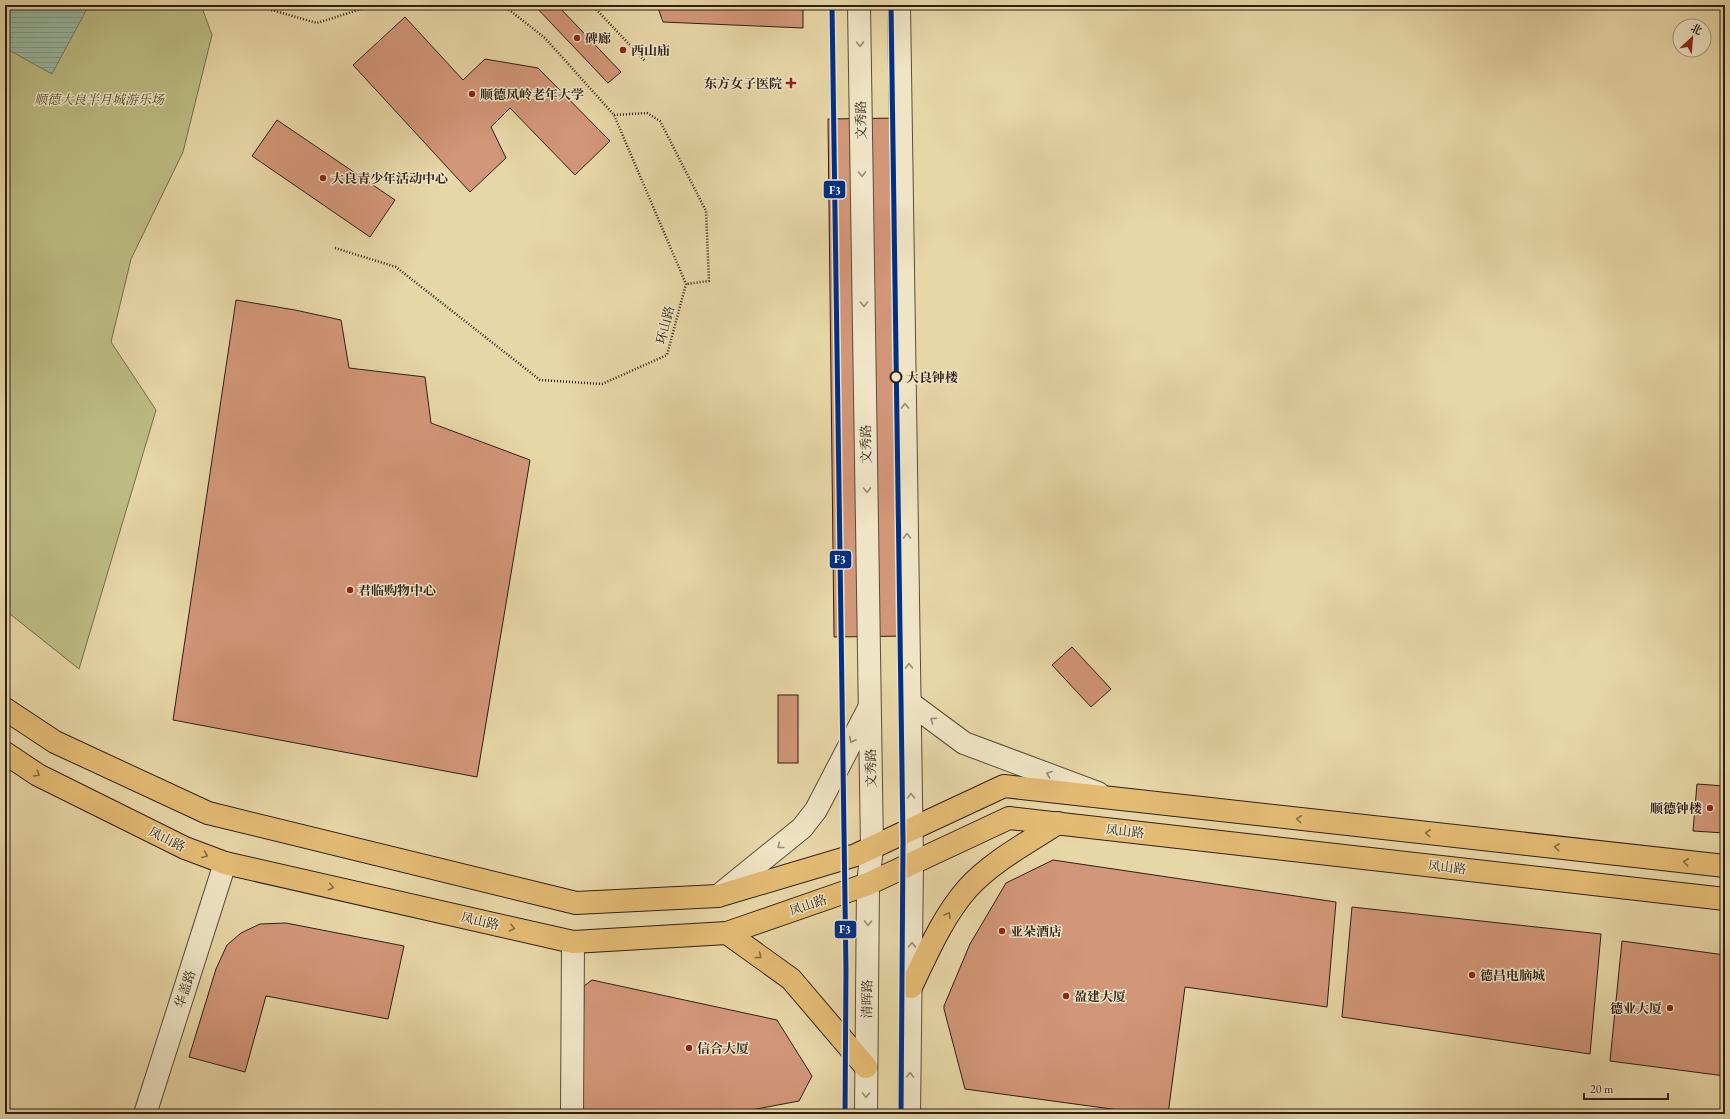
<svg xmlns="http://www.w3.org/2000/svg" width="1730" height="1119" font-family="'EB Garamond','Noto Serif SC',serif">
<defs>
<pattern id="water-rules" width="6" height="5" patternUnits="userSpaceOnUse"><rect width="6" height="5" fill="#98baa2"/><path d="M0 2.5h6" fill="none" stroke="#839f8b"/></pattern>
</defs>
<rect width="100%" height="100%" fill="#e7d6a6"/>
<filter id="stains"><feTurbulence type="fractalNoise" baseFrequency=".005" numOctaves="4"/><feColorMatrix values="0 0 0 0 .2 0 0 0 0 .09 0 0 0 0 .02 0 0 0 .5 -.17"/></filter>
<radialGradient id="worn" r=".72"><stop offset=".6" stop-color="#630" stop-opacity="0"/><stop offset="1" stop-color="#630" stop-opacity=".3"/></radialGradient>
<!-- green -->
<polygon fill="#bcbc82" stroke="#756e4c" points="5,5 201,5 212,35 183,152 131,259 111,342 156,410 79,669 5,610"/>
<!-- water -->
<polygon fill="url(#water-rules)" stroke="#6e7c6a" points="5,5 89,5 52,74 5,48"/>
<!-- building -->
<g fill="#d29678" stroke="#2e1f16">
<polygon points="534,5 557,5 621,72 608,83"/>
<polygon points="657,5 803,5 803,28 663,22"/>
<polygon points="405,17 463,80 485,59 538,68 610,141 575,175 510,108 491,127 506,158 470,192 353,65"/>
<polygon points="900,118 907,636 834,637 828,119"/>
<polygon points="277,120 395,200 370,237 252,156"/>
<polygon points="236,300 295,310 341,320 349,368 425,377 431,423 530,460 477,777 173,720"/>
<polygon points="1072,647 1111,689 1091,707 1052,665"/>
<rect x="778" y="695" width="20" height="68"/>
<polygon points="1697,784 1725,786 1725,833 1693,831"/>
<polygon points="1053,860 1336,902 1327,1007 1185,987 1168,1114 1148,1114 965,1089 944,1009 944,1006 970,944 1006,883"/>
<polygon points="1352,907 1601,934 1590,1054 1342,1017"/>
<polygon points="286,923 404,946 388,1019 266,996 245,1072 189,1057 216,969 227,945 241,933 260,924"/>
<polygon points="1622,941 1725,955 1725,1076 1610,1061"/>
<polygon points="592,980 777,1020 812,1076 799,1101 730,1114 582,1114 584,986"/>
<polygon points="989,1110 1022,1114 989,1114"/>
</g>
<g fill="none" stroke-linecap="round" stroke-linejoin="round">
<!-- minor casing -->
<g stroke="#5c4d3a" stroke-width="24">
<g id="minor">
<polyline points="859,5 872,848 868,884 866,1114"/>
<polyline points="899,5 912,863 909,1114"/>
<polyline points="910,703 964,743 1098,793"/>
<polyline points="718,896 802,828 816,810 869,708"/>
<polyline points="145,1114 225,863"/>
<polyline points="572,1114 573,942"/>
</g>
</g>
<!-- major casing -->
<g stroke="#2e1f16" stroke-width="24">
<g id="major">
<polyline points="5,709 55,742 208,813 576,903 718,896 856,855 1004,786 1725,866"/>
<polyline points="5,753 38,775 185,848 225,863 573,942 727,933 868,884 1009,818 1725,899"/>
<polyline points="727,933 791,979 866,1067"/>
<path d="M911,987C927,954 942,918 967,889C991,862 1027,843 1058,823"/>
</g>
</g>
<!-- path -->
<g stroke="#2e1f16" stroke-width="2.5" stroke-dasharray="1 2" stroke-linecap="butt">
<polyline points="254,5 317,23 374,5"/>
<polyline points="592,5 645,61"/>
<polyline points="614,115 647,113 660,121 706,211 709,281 686,284"/>
<polyline points="335,248 396,267 540,380 602,384 667,355 686,284 614,115 545,38 503,5"/>
</g>
<!-- minor -->
<use href="#minor" stroke="#efe4c5" stroke-width="22"/>
<!-- major -->
<use href="#major" stroke="#e4bb73" stroke-width="22"/>
<!-- metro-1 casing -->
<g stroke="#efe4c5" stroke-width="8">
<g id="metro-1">
<polyline points="832,5 846,970 845,1114"/>
<polyline points="891,5 903,841 901,1114"/>
</g>
</g>
<!-- metro-1 -->
<use href="#metro-1" stroke="#002f87" stroke-width="5"/>
</g>
<!-- one-way arrows -->
<defs><path id="oneway-chevron" d="M-2-3.5L2.5 0L-2 3.5" fill="none" stroke-width="1.6" stroke-linecap="round" stroke-linejoin="round"/></defs>
<g stroke="#988b76">
<use href="#oneway-chevron" transform="translate(860 44) rotate(89)"/>
<use href="#oneway-chevron" transform="translate(862 174) rotate(89)"/>
<use href="#oneway-chevron" transform="translate(864 304) rotate(89)"/>
<use href="#oneway-chevron" transform="translate(905 406) rotate(-91)"/>
<use href="#oneway-chevron" transform="translate(867 490) rotate(89)"/>
<use href="#oneway-chevron" transform="translate(907 536) rotate(-91)"/>
<use href="#oneway-chevron" transform="translate(909 666) rotate(-91)"/>
<use href="#oneway-chevron" transform="translate(933 720) rotate(-144)"/>
<use href="#oneway-chevron" transform="translate(852 740) rotate(117)"/>
<use href="#oneway-chevron" transform="translate(1049 774) rotate(-160)"/>
<use href="#oneway-chevron" transform="translate(911 796) rotate(-91)"/>
<use href="#oneway-chevron" transform="translate(780 846) rotate(141)"/>
<use href="#oneway-chevron" transform="translate(868 923) rotate(91)"/>
<use href="#oneway-chevron" transform="translate(912 945) rotate(-89)"/>
<use href="#oneway-chevron" transform="translate(910 1075) rotate(-89)"/>
<use href="#oneway-chevron" transform="translate(866 1095) rotate(91)"/>
</g>
<g stroke="#896d44">
<use href="#oneway-chevron" transform="translate(37 774) rotate(31)"/>
<use href="#oneway-chevron" transform="translate(1299 819) rotate(-174)"/>
<use href="#oneway-chevron" transform="translate(1428 833) rotate(-174)"/>
<use href="#oneway-chevron" transform="translate(1557 847) rotate(-174)"/>
<use href="#oneway-chevron" transform="translate(205 855) rotate(22)"/>
<use href="#oneway-chevron" transform="translate(1686 862) rotate(-174)"/>
<use href="#oneway-chevron" transform="translate(331 887) rotate(13)"/>
<use href="#oneway-chevron" transform="translate(948 915) rotate(-60)"/>
<use href="#oneway-chevron" transform="translate(512 928) rotate(13)"/>
<use href="#oneway-chevron" transform="translate(759 956) rotate(36)"/>
</g>
<!-- markers -->
<g fill="#8f2418" stroke="#efe4c5" stroke-width="1.5">
<circle cx="577" cy="38" r="4"/>
<circle cx="623" cy="50" r="4"/>
<path d="M789 77h4v4h4v4h-4v4h-4v-4h-4v-4h4z"/>
<circle cx="472" cy="94" r="4"/>
<circle cx="323" cy="178" r="4"/>
<circle cx="350" cy="590" r="4"/>
<circle cx="1710" cy="808" r="4"/>
<circle cx="1002" cy="931" r="4"/>
<circle cx="1472" cy="975" r="4"/>
<circle cx="1066" cy="996" r="4"/>
<circle cx="1670" cy="1008" r="4"/>
<circle cx="689" cy="1048" r="4"/>
</g>
<circle fill="#efe4c5" stroke="#2e1f16" stroke-width="2" cx="896" cy="377" r="5.5"/>
<g text-anchor="middle" dominant-baseline="central" stroke-width="3" stroke-linejoin="round" paint-order="stroke">
<!-- poi labels -->
<g font-size="13" font-weight="bold" fill="#2e1f16" stroke="#efe4c5" text-anchor="start">
<text x="585" y="38">碑廊</text>
<text x="631" y="50">西山庙</text>
<text x="782" y="83" text-anchor="end">东方女子医院</text>
<text x="480" y="94">顺德凤岭老年大学</text>
<text x="331" y="178">大良青少年活动中心</text>
<text x="358" y="590">君临购物中心</text>
<text x="1702" y="808" text-anchor="end">顺德钟楼</text>
<text x="1010" y="931">亚朵酒店</text>
<text x="1480" y="975">德昌电脑城</text>
<text x="1074" y="996">盈建大厦</text>
<text x="1662" y="1008" text-anchor="end">德业大厦</text>
<text x="697" y="1048">信合大厦</text>
</g>
<!-- park labels -->
<g font-size="13" font-style="italic" fill="#524631" stroke="#efe4c5">
<text x="99" y="99">顺德大良半月城游乐场</text>
</g>
<!-- street labels -->
<g font-size="13" fill="#2e1f16" stroke="#efe4c5">
<text transform="translate(861 120) rotate(-91)">文秀路</text>
<text transform="translate(665 325) rotate(-76)">环山路</text>
<text transform="translate(866 444) rotate(-91)">文秀路</text>
<text transform="translate(871 768) rotate(-91)">文秀路</text>
<text transform="translate(1125 831) rotate(6)">凤山路</text>
<text transform="translate(167 839) rotate(26)">凤山路</text>
<text transform="translate(1447 867) rotate(6)">凤山路</text>
<text transform="translate(808 905) rotate(-19)">凤山路</text>
<text transform="translate(480 921) rotate(13)">凤山路</text>
<text transform="translate(185 989) rotate(-72)">华盖路</text>
<text transform="translate(867 999) rotate(-89)">清晖路</text>
</g>
<!-- stop labels -->
<g font-size="13" font-weight="bold" fill="#2e1f16" stroke="#efe4c5" text-anchor="start">
<text x="906" y="377">大良钟楼</text>
</g>
</g>
<g stroke="#efe4c5" stroke-width="1.5">
<rect x="823" y="180" width="23" height="19" rx="4" fill="#002f87"/>
<rect x="829" y="550" width="23" height="19" rx="4" fill="#002f87"/>
<rect x="834" y="920" width="23" height="19" rx="4" fill="#002f87"/>
</g>
<g font-size="11" text-anchor="middle" font-weight="bold" fill="#fff">
<text x="835" y="194">F3</text>
<text x="840" y="563">F3</text>
<text x="845" y="933">F3</text>
</g>
<!-- margin -->
<rect width="1730" height="1119" fill="none" stroke="#e7d6a6" stroke-width="20"/>
<rect x="6" y="6" width="1718" height="1107" fill="none" stroke="#2e1f16" stroke-width="2"/>
<rect x="10" y="10" width="1710" height="1099" fill="none" stroke="#2e1f16"/>
<!-- north arrow -->
<g transform="translate(1692 38) rotate(26)"><circle r="19" fill="#efe4c5" stroke="#a2957f"/>
<path d="M0-3L7 15L0 10L-7 15Z" fill="#8f2418"/>
<text y="-6" font-size="11" font-weight="bold" text-anchor="middle" fill="#2e1f16">北</text>
</g>
<!-- scale -->
<path d="M1584 1093v6h84v-6" fill="none" stroke="#2e1f16" stroke-width="2"/>
<text x="1590" y="1093" font-size="12" fill="#2e1f16" stroke="#efe4c5" stroke-width="3" paint-order="stroke">20 m</text>
<rect width="100%" height="100%" filter="url(#stains)"/>
<rect width="100%" height="100%" fill="url(#worn)"/>
</svg>
